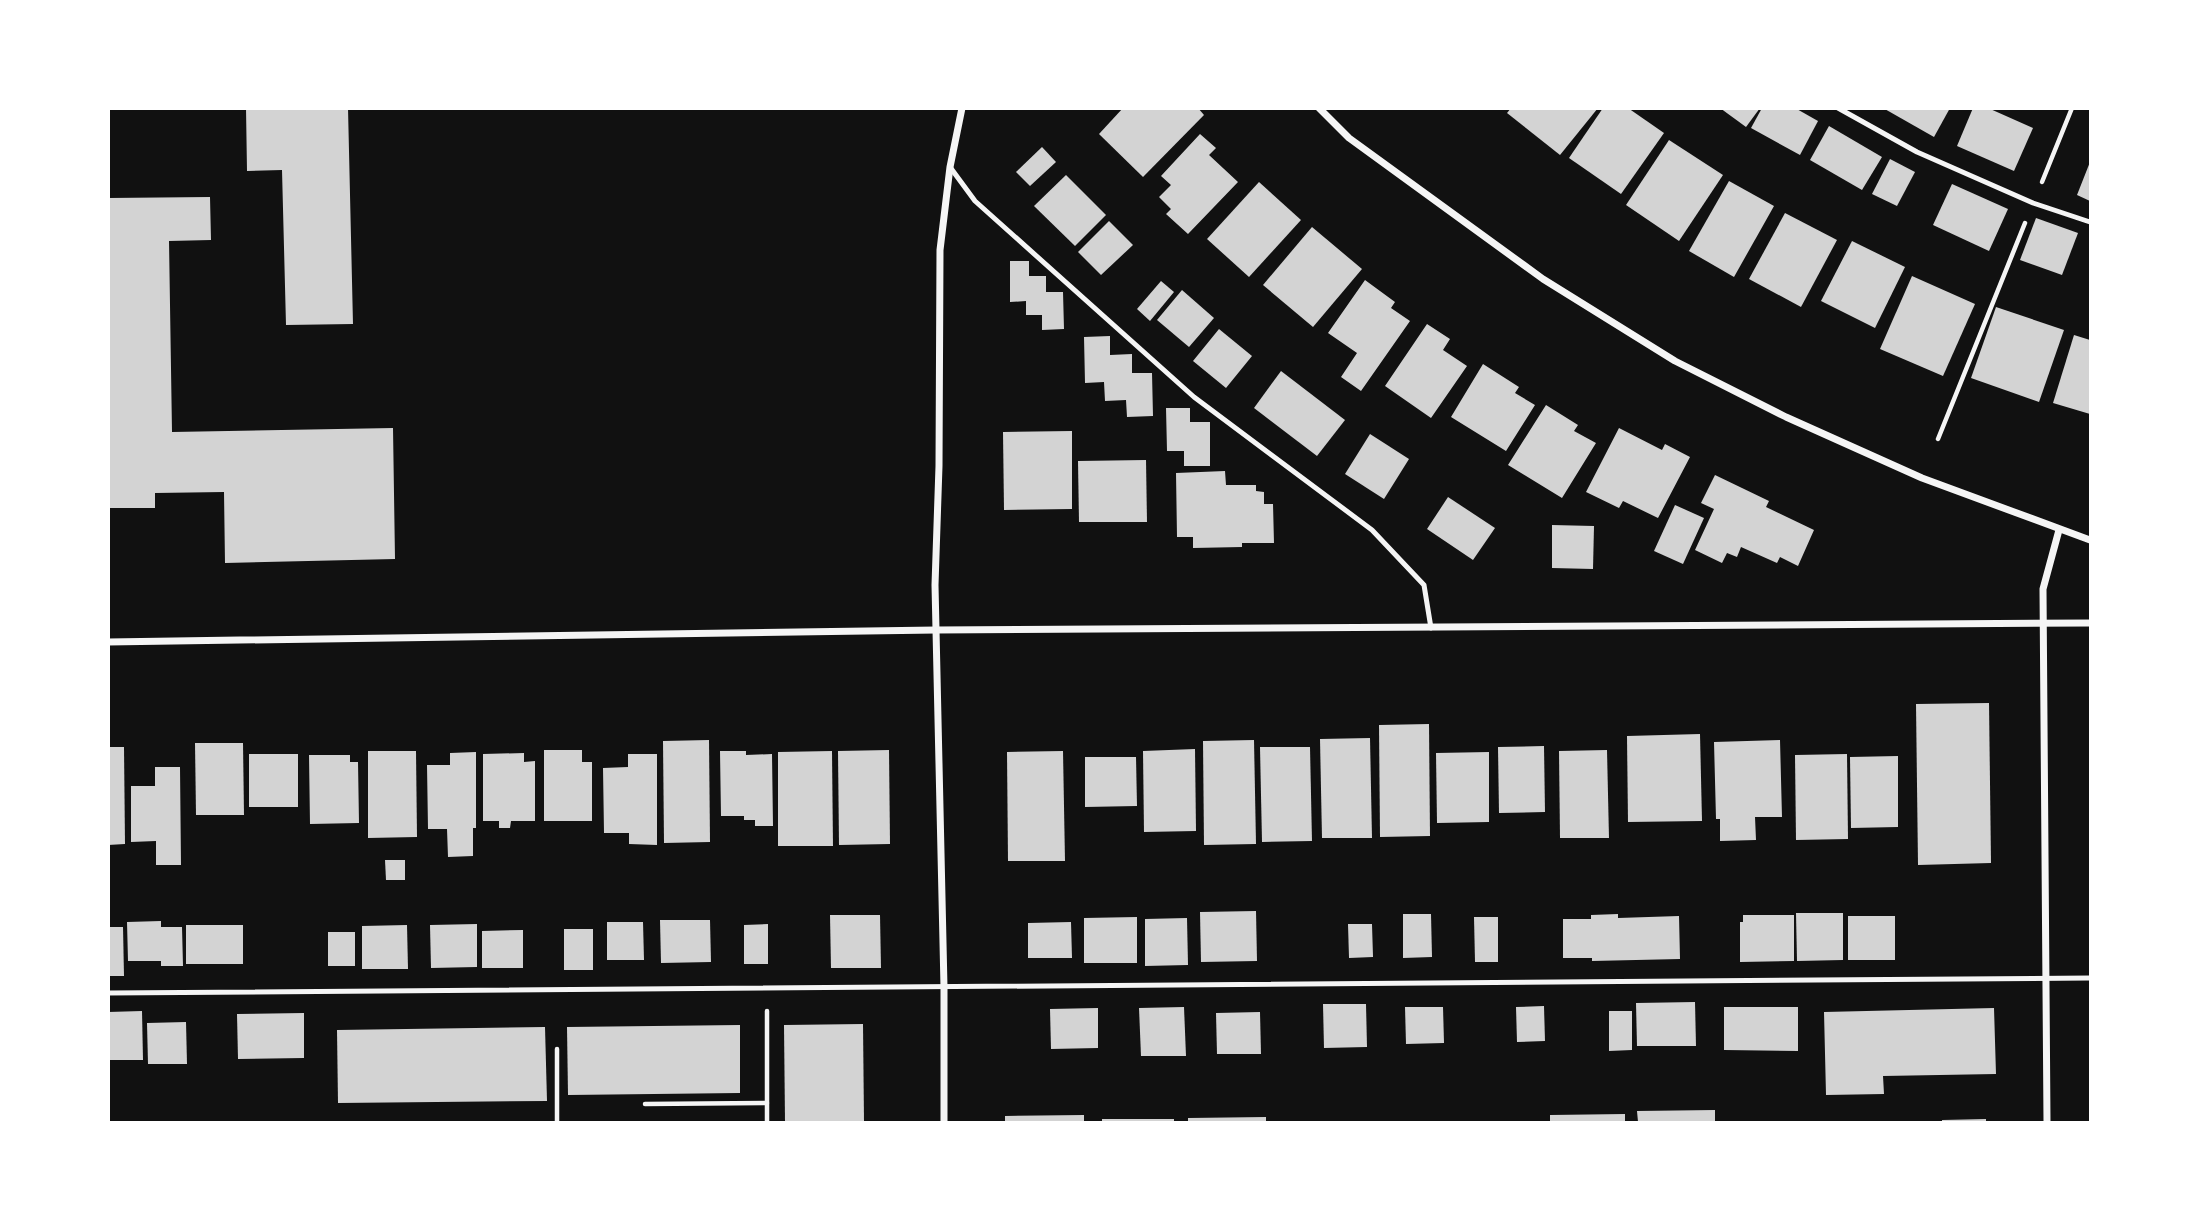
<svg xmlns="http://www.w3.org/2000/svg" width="2199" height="1231" font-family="'Roboto Condensed',sans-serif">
<rect width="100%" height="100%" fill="#111"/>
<!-- building -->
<g fill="#d3d3d3">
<polygon points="246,108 348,108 353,324 286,325 282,170 247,171"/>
<polygon points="1123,108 1198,108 1204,115 1143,177 1099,134"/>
<polygon points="1511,108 1598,108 1560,155 1507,113"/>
<polygon points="1603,108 1628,108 1664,133 1621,194 1569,158"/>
<polygon points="1720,108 1760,108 1746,127"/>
<polygon points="1762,108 1795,108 1818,121 1800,155 1751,128"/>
<polygon points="1883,108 1950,108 1934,137"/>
<polygon points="1973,108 1988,108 2033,128 2014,171 1957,146"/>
<polygon points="1829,126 1882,157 1862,190 1810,160"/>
<polygon points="1200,134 1216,148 1209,155 1238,182 1188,234 1166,214 1171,209 1159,197 1171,185 1161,176"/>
<polygon points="1669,140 1723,175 1679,241 1626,205"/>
<polygon points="1042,147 1056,162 1030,186 1016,172"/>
<polygon points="1890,159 1915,172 1897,206 1872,194"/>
<polygon points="2090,162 2090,201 2077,195"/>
<polygon points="1066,175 1106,215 1075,246 1034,206"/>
<polygon points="1729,181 1774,206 1734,277 1689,251"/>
<polygon points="1259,182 1301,220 1249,277 1207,239"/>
<polygon points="1952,184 2008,209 1989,251 1933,225"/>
<polygon points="210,197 211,240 169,241 172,432 393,428 395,559 225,563 224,492 155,493 155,508 108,508 108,198"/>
<polygon points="1785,213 1837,240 1801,307 1749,279"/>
<polygon points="2036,218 2078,233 2062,275 2020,260"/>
<polygon points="1109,221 1133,245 1101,275 1078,252"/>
<polygon points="1312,227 1362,269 1313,327 1263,285"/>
<polygon points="1852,241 1905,267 1875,328 1821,301"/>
<polygon points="1010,261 1029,261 1029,276 1046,276 1046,292 1063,292 1064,329 1042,330 1042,315 1026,315 1026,301 1010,302"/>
<polygon points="1912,276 1975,304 1943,376 1880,349"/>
<polygon points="1365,280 1395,302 1391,308 1410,321 1361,391 1341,377 1357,353 1328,333"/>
<polygon points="1161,281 1174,292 1150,321 1137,309"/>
<polygon points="1182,290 1214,318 1189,347 1157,320"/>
<polygon points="1996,307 2064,330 2039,402 1971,378"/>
<polygon points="1427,324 1450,339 1443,350 1467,366 1431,418 1385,386"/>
<polygon points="1219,329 1252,356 1226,388 1193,361"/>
<polygon points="2074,335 2090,340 2090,414 2053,403"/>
<polygon points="1110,336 1110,355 1132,354 1132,373 1152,373 1153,416 1127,417 1126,400 1105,401 1104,382 1085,383 1084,337"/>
<polygon points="1483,364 1519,387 1515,393 1535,405 1506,451 1451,417"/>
<polygon points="1281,371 1345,420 1317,456 1254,408"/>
<polygon points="1546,405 1578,425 1574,431 1596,443 1562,498 1508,465"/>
<polygon points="1166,408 1190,408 1190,422 1210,422 1210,466 1184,466 1184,451 1167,451"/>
<polygon points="1619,428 1662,450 1665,444 1690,457 1658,518 1623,501 1619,508 1586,492"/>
<polygon points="1072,431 1072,509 1004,510 1003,432"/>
<polygon points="1370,434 1409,459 1384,499 1345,474"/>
<polygon points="1146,460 1147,522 1079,522 1078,461"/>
<polygon points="1225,471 1226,485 1256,485 1256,491 1264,492 1264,504 1273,504 1274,543 1242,543 1242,547 1193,548 1193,537 1177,537 1176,473"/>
<polygon points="1715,475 1769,501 1766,507 1814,530 1798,566 1780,557 1777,563 1741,547 1737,557 1727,553 1722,563 1695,550 1714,509 1701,503"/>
<polygon points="1448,497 1495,528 1473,560 1427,529"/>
<polygon points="1675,505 1704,518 1683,564 1654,551"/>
<polygon points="1552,525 1594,526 1593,569 1552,568"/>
<polygon points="1989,703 1991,863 1918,865 1916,704"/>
<polygon points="1429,724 1430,836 1380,837 1379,725"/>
<polygon points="1700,734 1702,821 1628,822 1627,736"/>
<polygon points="1370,738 1372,838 1322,838 1320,739"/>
<polygon points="709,740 710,842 664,843 663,741"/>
<polygon points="1254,740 1256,844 1204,845 1203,741"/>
<polygon points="1780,740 1782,817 1755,817 1756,840 1720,841 1720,819 1716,819 1714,742"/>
<polygon points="195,743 243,743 244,815 196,815"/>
<polygon points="1544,746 1545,812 1499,813 1498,747"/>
<polygon points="108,747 124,747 125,844 108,845"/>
<polygon points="1260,747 1310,747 1312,841 1262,842"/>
<polygon points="1195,749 1196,831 1144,832 1143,751"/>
<polygon points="544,750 582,750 582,762 592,762 592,821 544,821"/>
<polygon points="889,750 890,844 839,845 838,751"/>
<polygon points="1607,750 1609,838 1560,838 1559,751"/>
<polygon points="368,751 416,751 417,837 368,838"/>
<polygon points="720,751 746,751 746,755 772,754 773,826 755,826 755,820 744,820 744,816 721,816"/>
<polygon points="832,751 833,846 778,846 778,752"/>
<polygon points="1063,751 1065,861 1008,861 1007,752"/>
<polygon points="476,752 476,828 473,828 473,856 448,857 447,829 428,829 427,765 450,765 450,753"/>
<polygon points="1489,752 1489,822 1437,823 1436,753"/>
<polygon points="524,753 524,762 535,761 535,821 511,821 510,828 499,828 499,821 483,821 483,754"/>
<rect x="249" y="754" width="49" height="53"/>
<polygon points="628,754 657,754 657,845 629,844 629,833 604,833 603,768 628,767"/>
<polygon points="1847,754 1848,839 1796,840 1795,755"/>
<polygon points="309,755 350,755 350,762 358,762 359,823 310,824"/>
<polygon points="1898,756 1898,827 1851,828 1850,757"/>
<polygon points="1085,757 1136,757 1137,806 1085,807"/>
<polygon points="155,767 180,767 181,865 156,865 156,841 131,842 131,786 155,786"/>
<polygon points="385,860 405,860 405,880 386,880"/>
<polygon points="1256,911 1257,961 1201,962 1200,912"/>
<polygon points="1796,913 1843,913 1843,960 1797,961"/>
<polygon points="1403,914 1431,914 1432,957 1403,958"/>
<polygon points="1618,914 1618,918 1679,916 1680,959 1592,961 1592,958 1563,958 1563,919 1591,919 1591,915"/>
<polygon points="830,915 880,915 881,968 831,968"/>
<polygon points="1743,915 1794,915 1794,961 1740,962 1740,922 1743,922"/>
<rect x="1848" y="916" width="47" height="44"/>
<polygon points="1137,917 1137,963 1084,963 1084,918"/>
<polygon points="1474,917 1498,917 1498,962 1475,962"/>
<polygon points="1187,918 1188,965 1145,966 1145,919"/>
<polygon points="660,920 710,920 711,962 661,963"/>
<polygon points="161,921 161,927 182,927 183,966 161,966 161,961 128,961 127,922"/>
<polygon points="607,922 643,922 644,960 607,960"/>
<polygon points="1071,922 1072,958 1028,958 1028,923"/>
<polygon points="477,924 477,967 431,968 430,925"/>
<polygon points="768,924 768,964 744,964 744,925"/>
<polygon points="1348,924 1372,924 1373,957 1349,958"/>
<rect x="186" y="925" width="57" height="39"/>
<polygon points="407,925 408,969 362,969 362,926"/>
<polygon points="108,927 123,927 124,976 108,976"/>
<rect x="564" y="929" width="29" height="41"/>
<polygon points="523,930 523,968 482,968 482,931"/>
<rect x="328" y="932" width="27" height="34"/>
<polygon points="1695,1002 1696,1046 1637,1046 1636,1003"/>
<polygon points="1323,1004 1366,1004 1367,1047 1324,1048"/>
<polygon points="1544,1006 1545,1041 1517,1042 1516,1007"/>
<polygon points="1184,1007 1186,1056 1141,1056 1139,1008"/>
<polygon points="1405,1007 1443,1007 1444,1043 1406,1044"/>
<polygon points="1724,1007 1798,1007 1798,1051 1724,1050"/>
<polygon points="1098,1008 1098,1048 1051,1049 1050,1009"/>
<polygon points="1994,1008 1996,1074 1883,1076 1884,1094 1826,1095 1824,1012"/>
<polygon points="142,1011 143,1060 108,1060 108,1012"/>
<polygon points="1609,1011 1632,1011 1632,1050 1609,1051"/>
<polygon points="1260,1012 1261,1054 1217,1054 1216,1013"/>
<polygon points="304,1013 304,1058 238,1059 237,1014"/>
<polygon points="186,1022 187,1064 148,1064 147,1023"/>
<polygon points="863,1024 864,1122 785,1122 784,1025"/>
<polygon points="740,1025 740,1093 568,1095 567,1027"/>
<polygon points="545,1027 547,1101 338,1103 337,1030"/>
<polygon points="1715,1110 1715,1122 1638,1122 1637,1111"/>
<polygon points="1625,1114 1625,1122 1550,1122 1550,1115"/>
<polygon points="1084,1115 1084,1122 1005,1122 1005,1116"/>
<polygon points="1266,1117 1266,1122 1188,1122 1188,1118"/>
<rect x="1102" y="1119" width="72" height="3"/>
<polygon points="1986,1119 1986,1122 1942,1122 1942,1120"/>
</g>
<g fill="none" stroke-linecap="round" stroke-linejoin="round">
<!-- path -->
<g stroke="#f5f5f5" stroke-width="4.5">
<polyline points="2042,182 2072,108"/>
<polyline points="1938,439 2025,223"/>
<polyline points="767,1011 767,1122"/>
<polyline points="557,1049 557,1122"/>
<polyline points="645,1104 767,1103"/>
</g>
<!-- service -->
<g stroke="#f5f5f5" stroke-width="5">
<polyline points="1838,108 1917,152 2033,203 2090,222"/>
<polyline points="950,167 975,201 1194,397 1372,530 1424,585 1431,628"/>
<polyline points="108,993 2090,978"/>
</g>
<!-- minor -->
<g stroke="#f5f5f5" stroke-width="7">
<polyline points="1319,108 1349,138 1543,279 1675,361 1786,417 1922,478 2090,540"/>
<polyline points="108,642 936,630 2090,623"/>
<polyline points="944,1122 944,987 935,585 939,466 940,250 950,167 962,108"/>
<polyline points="2047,1122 2043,589 2059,530"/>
</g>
</g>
<!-- border -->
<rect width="2199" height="1231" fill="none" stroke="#ffffff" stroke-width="220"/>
</svg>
